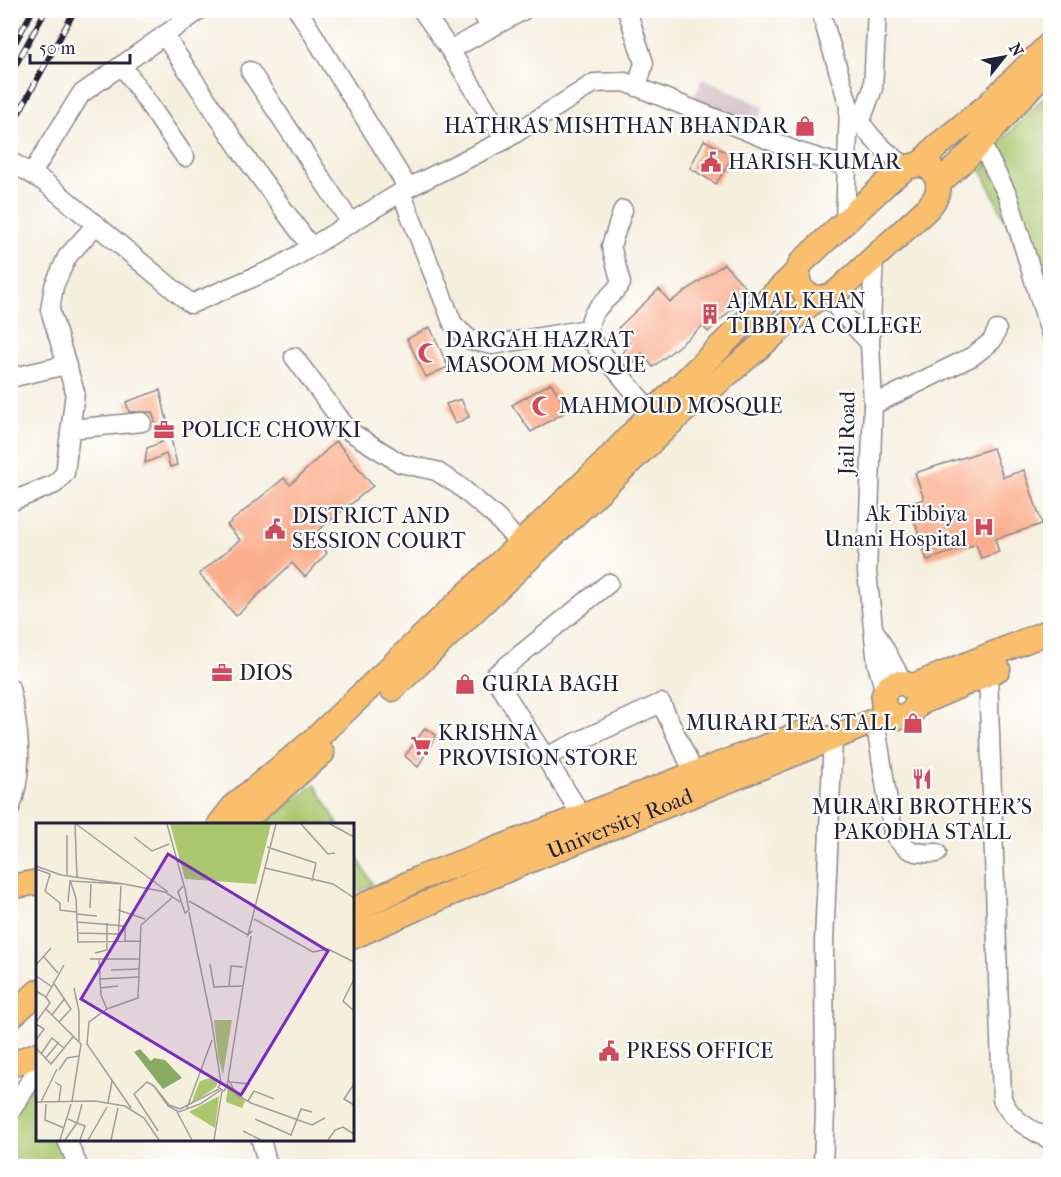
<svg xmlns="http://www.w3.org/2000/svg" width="1061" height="1177" font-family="'IM FELL French Canon',serif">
<rect width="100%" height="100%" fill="#fff"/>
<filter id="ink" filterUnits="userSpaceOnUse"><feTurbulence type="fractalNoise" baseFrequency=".0167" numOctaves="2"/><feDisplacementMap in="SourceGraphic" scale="12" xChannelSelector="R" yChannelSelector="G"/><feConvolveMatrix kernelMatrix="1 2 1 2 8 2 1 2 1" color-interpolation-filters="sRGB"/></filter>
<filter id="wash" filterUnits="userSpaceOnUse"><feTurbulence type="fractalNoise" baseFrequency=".008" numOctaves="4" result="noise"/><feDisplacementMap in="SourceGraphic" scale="24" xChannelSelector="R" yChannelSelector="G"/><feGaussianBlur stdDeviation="1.35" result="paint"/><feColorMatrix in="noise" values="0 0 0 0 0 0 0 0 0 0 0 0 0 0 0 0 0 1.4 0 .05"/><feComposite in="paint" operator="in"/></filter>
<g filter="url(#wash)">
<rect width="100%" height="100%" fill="#f5efde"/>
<!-- industrial -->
<polygon fill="#d2bec5" points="703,78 764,107 753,132 692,100"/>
<!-- green -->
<g fill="#aac76e" stroke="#667454" stroke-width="1.5">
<polygon points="1050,91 1050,315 982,171 1001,141"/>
<polygon points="315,784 338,824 264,824"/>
<polygon points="353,850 373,885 353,893 352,893"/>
<polygon points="31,1087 38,1089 38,1140 58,1140 70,1166 11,1166 10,1119"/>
</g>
<g id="blocks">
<!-- building -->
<g fill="#faae8c">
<polygon points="704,140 733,156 716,184 690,168"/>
<polygon points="724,264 750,292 708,332 703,326 653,367 642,353 634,363 622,354 630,344 618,328 659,289 670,302"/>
<polygon points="430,327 448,367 426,377 407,339"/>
<polygon points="551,383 562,400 568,399 572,408 531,432 512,405"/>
<polygon points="160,390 177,465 170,467 166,454 145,463 147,448 162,442 152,412 129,412 126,402"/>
<polygon points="461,399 469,417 455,424 446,404"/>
<polygon points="336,441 373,486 315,533 327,553 305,577 292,563 236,616 199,574 240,540 227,525 284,478 290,485"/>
<polygon points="993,448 1003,477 1024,470 1042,524 995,539 999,552 981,558 976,544 927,560 909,504 924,499 915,473"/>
<polygon points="425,728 436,735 418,767 405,756"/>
</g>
</g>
</g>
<g filter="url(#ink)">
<use href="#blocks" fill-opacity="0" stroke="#8c888c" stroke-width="1.5"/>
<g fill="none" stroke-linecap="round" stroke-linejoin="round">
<!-- minor casing -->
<g stroke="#8c888c" stroke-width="21">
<g id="minor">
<polyline points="298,10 408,188"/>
<polyline points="422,10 450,50 505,140"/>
<polyline points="480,10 491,28"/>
<polyline points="627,10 644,63 637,87"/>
<polyline points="820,10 849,106 845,220"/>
<polyline points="164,35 243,154 311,247"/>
<polyline points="450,50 524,10"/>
<polyline points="122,65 185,157"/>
<polyline points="250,71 351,223"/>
<path d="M855,114C869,137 885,152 907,167"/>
<polyline points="860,123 873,88 877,10"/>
<polyline points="980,141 1008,196 1050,332"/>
<polyline points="10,161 46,183 191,304 280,266 408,188 505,140 594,83 625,82 796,151 845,166"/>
<polyline points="32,173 81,94 200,10"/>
<polyline points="401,192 453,324 470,340 492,345 588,329"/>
<path d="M623,210L611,246L621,283C605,306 585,308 590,339L652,413"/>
<polyline points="874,258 870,343 873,405 867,572 877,664 885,692"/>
<polyline points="828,298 870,343"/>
<polyline points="294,357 349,431 400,463 436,471 458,485 497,518 528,553"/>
<polyline points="10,378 66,365"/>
<polyline points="873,405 973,356 992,341 997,330"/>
<polyline points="71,429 142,422"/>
<polyline points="10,502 55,484 65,473 75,392 50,310 54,286 67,257 95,226"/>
<polyline points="876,633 904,684"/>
<path d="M988,673L1002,1099C1012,1121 1030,1129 1050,1140"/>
<path d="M10,688C19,727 25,771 10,809"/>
<path d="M875,720L893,833C905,852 915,854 937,853"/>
<polyline points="545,757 661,703 694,773"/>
<polyline points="589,827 494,676 609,583"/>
<polyline points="10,1112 38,1069"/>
<polyline points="67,1140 78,1166"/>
<polyline points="261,1140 268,1166"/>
<polyline points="823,1166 825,1111 824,942 833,738"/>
</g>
</g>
<!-- major casing -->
<g stroke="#8c888c" stroke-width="27">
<g id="major">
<path d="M921,164L932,169C942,185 940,194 928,208L837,292C813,308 789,288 801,263L891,179L907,167Z"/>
<polyline points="921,164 936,147 987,106 1050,44"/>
<polyline points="939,183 969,155 1042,74"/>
<circle cx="900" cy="700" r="17"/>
<polyline points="911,687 1050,631"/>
<polyline points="392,689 679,415 816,299"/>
<polyline points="917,704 998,669"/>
<polyline points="220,824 235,805 312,742 604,464 652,413 796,273"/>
<polyline points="240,824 322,753"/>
<polyline points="10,887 38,882"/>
<polyline points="352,911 420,878 813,729"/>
<path id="s1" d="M352,937C529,856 711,790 890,714"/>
<polyline points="10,1017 38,992"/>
<polyline points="10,1065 38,1054"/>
</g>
</g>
<!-- minor -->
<use href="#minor" stroke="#fff" stroke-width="18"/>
<!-- major -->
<use href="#major" stroke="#f9bf6d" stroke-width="24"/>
<!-- rail casing -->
<g stroke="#22223b" stroke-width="6">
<g id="rail">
<polyline points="10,52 33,10"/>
<polyline points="10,75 46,10"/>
<polyline points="10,129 75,10"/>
</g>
</g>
<!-- rail -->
<use href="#rail" stroke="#fff" stroke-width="4" stroke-dasharray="11" stroke-linecap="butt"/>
</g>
</g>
<!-- icons -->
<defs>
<g id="shop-bare" transform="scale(1.62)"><path d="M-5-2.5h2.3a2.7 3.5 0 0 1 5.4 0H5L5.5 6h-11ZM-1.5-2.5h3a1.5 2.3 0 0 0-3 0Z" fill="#d1495b" stroke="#fff" stroke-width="2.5" paint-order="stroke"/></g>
<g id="civic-bare" transform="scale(1.62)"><path d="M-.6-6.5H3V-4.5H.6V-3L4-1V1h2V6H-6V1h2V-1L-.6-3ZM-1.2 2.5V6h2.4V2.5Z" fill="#d1495b" stroke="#fff" stroke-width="2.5" paint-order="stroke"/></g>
<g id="building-bare" transform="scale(1.62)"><path d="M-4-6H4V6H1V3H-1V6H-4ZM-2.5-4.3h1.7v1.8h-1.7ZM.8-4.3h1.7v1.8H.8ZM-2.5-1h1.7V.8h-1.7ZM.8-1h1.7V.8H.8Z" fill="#d1495b" stroke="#fff" stroke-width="2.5" paint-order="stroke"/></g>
<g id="mosque-bare" transform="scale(1.62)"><path d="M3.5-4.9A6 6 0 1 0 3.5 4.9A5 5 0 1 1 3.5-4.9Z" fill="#d1495b" stroke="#fff" stroke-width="2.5" paint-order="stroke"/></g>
<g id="office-bare" transform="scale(1.62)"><path d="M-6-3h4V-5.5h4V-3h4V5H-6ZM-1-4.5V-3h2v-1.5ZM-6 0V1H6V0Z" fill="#d1495b" stroke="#fff" stroke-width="2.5" paint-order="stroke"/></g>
<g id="hospital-bare" transform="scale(1.62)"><path d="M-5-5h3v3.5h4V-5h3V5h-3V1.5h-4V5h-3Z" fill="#d1495b" stroke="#fff" stroke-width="2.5" paint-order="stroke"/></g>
<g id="supermarket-bare" transform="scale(1.62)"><path d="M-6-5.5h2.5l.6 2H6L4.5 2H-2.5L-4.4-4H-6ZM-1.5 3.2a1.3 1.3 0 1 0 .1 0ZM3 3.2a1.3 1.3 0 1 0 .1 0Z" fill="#d1495b" stroke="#fff" stroke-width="2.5" paint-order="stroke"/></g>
<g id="restaurant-bare" transform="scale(1.62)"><path d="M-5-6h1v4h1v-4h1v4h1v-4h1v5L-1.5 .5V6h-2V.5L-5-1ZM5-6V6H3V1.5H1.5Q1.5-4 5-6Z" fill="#d1495b" stroke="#fff" stroke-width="2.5" paint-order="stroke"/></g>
</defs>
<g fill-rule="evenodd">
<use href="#shop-bare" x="805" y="126"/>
<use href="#civic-bare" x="711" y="162"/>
<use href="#building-bare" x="710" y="314"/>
<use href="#mosque-bare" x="428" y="353"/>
<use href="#mosque-bare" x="542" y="406"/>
<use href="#office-bare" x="164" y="430"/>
<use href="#hospital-bare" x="984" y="527"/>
<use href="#civic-bare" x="275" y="529"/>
<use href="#office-bare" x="222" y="673"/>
<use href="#shop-bare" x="465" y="684"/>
<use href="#shop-bare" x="913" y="723"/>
<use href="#supermarket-bare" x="421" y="746"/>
<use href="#restaurant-bare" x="922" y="779"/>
<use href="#civic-bare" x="609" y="1051"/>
</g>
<g text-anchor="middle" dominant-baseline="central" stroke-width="4.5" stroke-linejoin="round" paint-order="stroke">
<!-- poi labels -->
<g font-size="22" fill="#22223b" stroke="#fff" text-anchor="start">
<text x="788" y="126" text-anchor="end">HATHRAS MISHTHAN BHANDAR</text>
<text x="728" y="162">HARISH KUMAR</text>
<text x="727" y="301">AJMAL KHAN<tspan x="727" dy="25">TIBBIYA COLLEGE</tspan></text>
<text x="445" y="340">DARGAH HAZRAT<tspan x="445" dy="25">MASOOM MOSQUE</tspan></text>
<text x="559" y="406">MAHMOUD MOSQUE</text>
<text x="181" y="430">POLICE CHOWKI</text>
<text x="967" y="514" text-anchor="end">Ak Tibbiya<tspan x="967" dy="25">Unani Hospital</tspan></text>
<text x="292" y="516">DISTRICT AND<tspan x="292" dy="25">SESSION COURT</tspan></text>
<text x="239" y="673">DIOS</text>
<text x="482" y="684">GURIA BAGH</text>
<text x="896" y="723" text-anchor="end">MURARI TEA STALL</text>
<text x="438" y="733">KRISHNA<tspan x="438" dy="25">PROVISION STORE</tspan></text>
<text x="922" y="807" text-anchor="middle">MURARI BROTHER'S<tspan x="922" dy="25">PAKODHA STALL</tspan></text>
<text x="626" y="1051">PRESS OFFICE</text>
</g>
<!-- street labels -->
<g font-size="22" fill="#22223b" stroke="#fff">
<text transform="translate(847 433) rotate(-89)">Jail Road</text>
<text stroke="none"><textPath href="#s1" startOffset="291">University Road</textPath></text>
</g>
</g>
<!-- overview -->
<g transform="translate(36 823)">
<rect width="318" height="318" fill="#f5efde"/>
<path d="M134,1H235L220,61L149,56ZM178,197H196L187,252L182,233ZM174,255L182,258L180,264L155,281L164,258ZM192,261L209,278L206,285L190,279ZM183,273L179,305L153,289Z" fill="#aac76e"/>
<path d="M104,226L115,238L118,235L129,237L146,255L127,266L98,229Z" fill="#87ac61"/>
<path fill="none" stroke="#a19d9d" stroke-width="1.5" d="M39,1L41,54M40,1L132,69M131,1L149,66L153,87L149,90L142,69L147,63M265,1L292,31L299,30M294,1L318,14M31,12V53M98,14L116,28L133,21M231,24L280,40L276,58M0,43L25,52L88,61L34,58L32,79M229,45L297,61L318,75M0,46L14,51L9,68L24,80V87L40,89M34,57L40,75L42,119L105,118M88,61L129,69L144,79M153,78L212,112M54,85L55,61M82,87L109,96M153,89L176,201L185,260L182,264L188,268L191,263L185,260M40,91L61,93M218,96L277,129L292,126L318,139M41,99L89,103V119M216,108L212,112L240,1M42,110L83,111M82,119L85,63M59,130L71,127V100M7,133L22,150M54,136H104M63,136L65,172L71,186M174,141L178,164L206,163M0,142L15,125M75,147L104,146M0,153L15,163M63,156L104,154M318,156L307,178L318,188M17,159L35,186L23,199M193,163L195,143L207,144M38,165L43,188V218M64,165L82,163M0,168L10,174L28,142M10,186L45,221L36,278M16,192L29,175M0,199L14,180L10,174M0,201L8,206L0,217M0,225L15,241L37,214M5,231L16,215L28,225M9,236L23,219M23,247L31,235L43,233M192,256L201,272L215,280L276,302L289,295M19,259L25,263L23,278M195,259L214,261M318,261L308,276L318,282M118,263L111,259L98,271L122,308M191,263L215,113M183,266L144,286L133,282L118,263L132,283L143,289L164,281L185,267M212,278L218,268L238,276M0,279L59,278L89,283L108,295L123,317M5,279L21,246M72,280L76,258M10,281L9,297L28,305M95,285L51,221L53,199L71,186L102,175L105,102L137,74M151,285L176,217M141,289L156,317M219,296L255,312L265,286L276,289M207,308L225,317M24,317L35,281M29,317L41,300L32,296M44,317L49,303L41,300L46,281M52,317L71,284M75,317L82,285M178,317L186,268M292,317L299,307L307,304L318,311"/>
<path fill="#7b2cbf" fill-opacity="0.15" stroke="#7b2cbf" stroke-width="3" d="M132,31L292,128L205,272L45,176Z"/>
<rect width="318" height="318" fill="none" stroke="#22223b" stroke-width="3"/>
</g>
<!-- margin -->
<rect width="1061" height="1177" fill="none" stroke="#fff" stroke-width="36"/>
<!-- north arrow -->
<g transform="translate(1004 57) rotate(59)" stroke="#ffffff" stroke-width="4.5" paint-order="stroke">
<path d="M0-4.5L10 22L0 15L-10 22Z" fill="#22223b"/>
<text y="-9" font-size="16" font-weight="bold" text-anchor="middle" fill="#22223b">N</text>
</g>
<!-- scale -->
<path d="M30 54v9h100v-9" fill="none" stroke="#22223b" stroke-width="3"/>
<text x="39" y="54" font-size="18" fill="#22223b" stroke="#ffffff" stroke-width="4.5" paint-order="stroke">50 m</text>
</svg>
